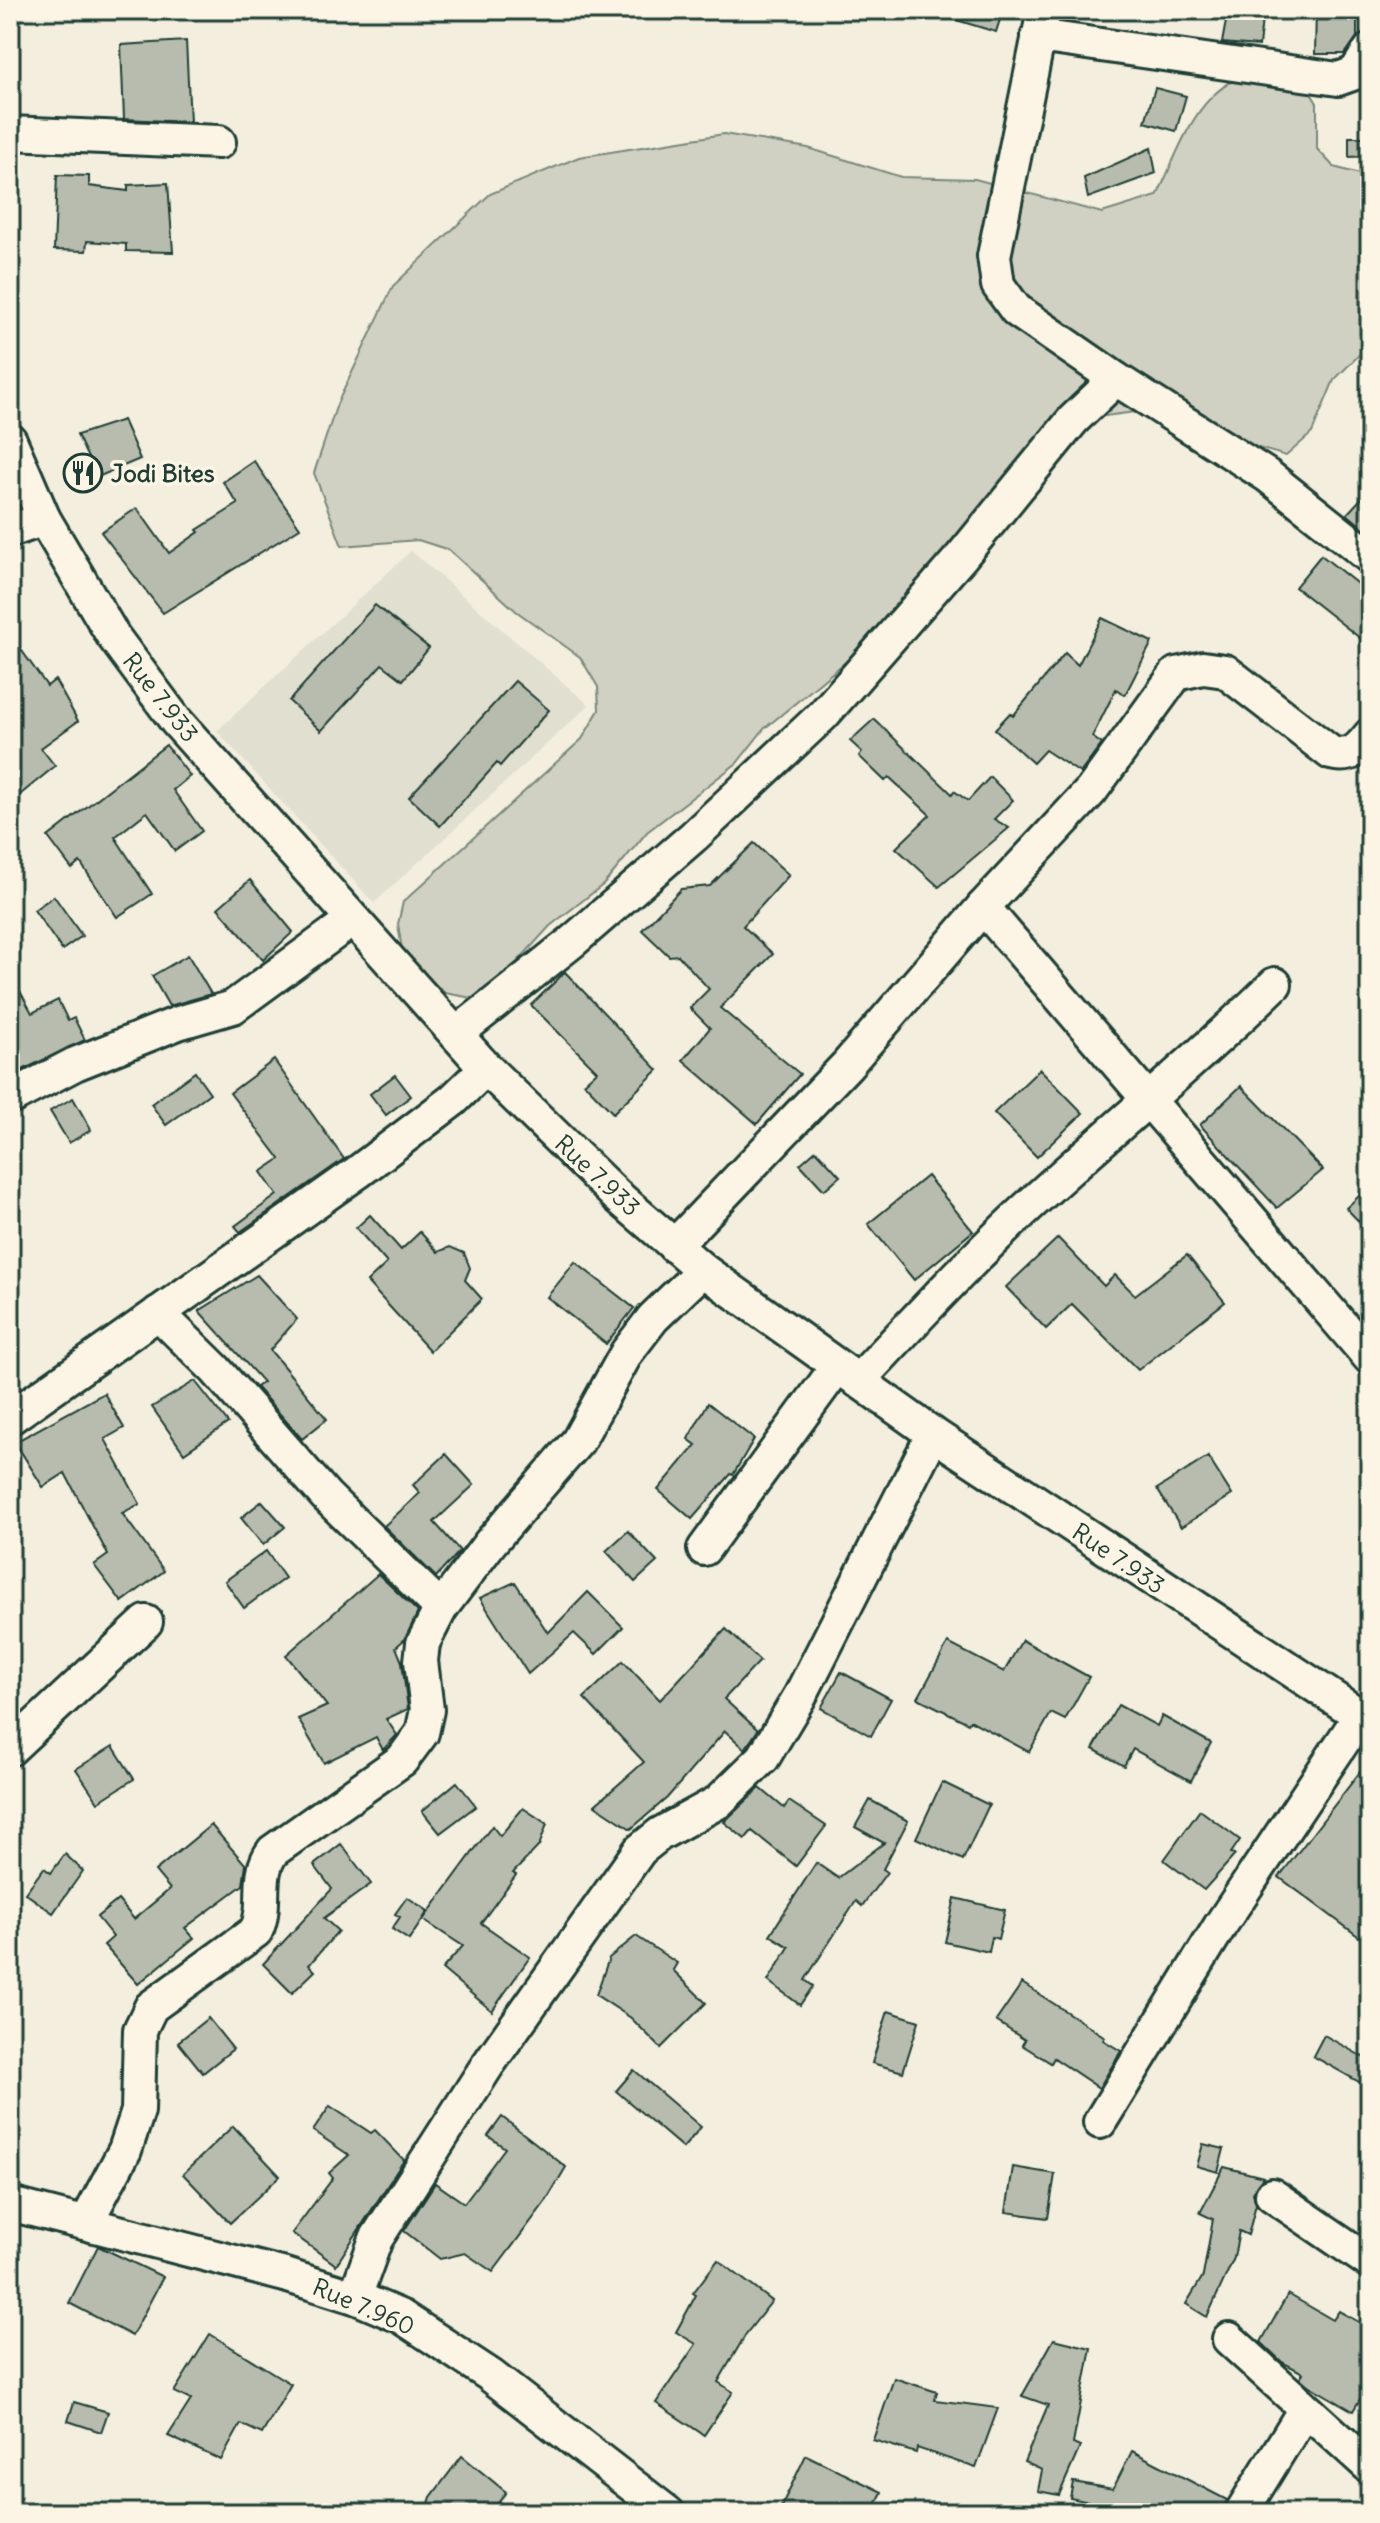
<svg xmlns="http://www.w3.org/2000/svg" width="1380" height="2523" font-family="Delius,sans-serif">
<rect width="100%" height="100%" fill="#f3eede"/>
<filter id="ink" filterUnits="userSpaceOnUse"><feTurbulence type="fractalNoise" baseFrequency=".0125" numOctaves="2"/><feDisplacementMap in="SourceGraphic" scale="16" xChannelSelector="R" yChannelSelector="G"/><feConvolveMatrix kernelMatrix="1 2 1 2 8 2 1 2 1" color-interpolation-filters="sRGB"/></filter>
<g filter="url(#ink)">
<!-- built -->
<polygon fill="#e1dfd0" points="411,551 589,705 374,903 217,731"/>
<!-- green -->
<path fill="#d0d1c2" stroke="#78877b" stroke-width="2" d="M1250,74L1307,87L1317,103V149L1334,167L1370,177V344L1334,380L1312,433L1286,456L1135,412L1090,418L883,631L764,729L737,763L647,832L604,884L550,926L511,969L477,999L445,993L403,956L398,924L403,902L582,739L599,710L598,687L580,657L516,611L449,550L418,540L342,546L314,473L337,404L393,286L490,194L579,157L724,134L808,148L901,177L975,179L1102,213L1157,196C1180,149 1196,89 1250,74Z"/>
<!-- building -->
<g fill="#b8bcae" stroke="#1f3d34" stroke-width="2">
<polygon points="941,10 1003,10 996,32 940,15"/>
<polygon points="1228,10 1263,10 1259,46 1222,43"/>
<polygon points="1316,10 1357,10 1357,37 1345,54 1315,54"/>
<polygon points="186,41 190,122 124,119 121,45"/>
<polygon points="1155,88 1186,96 1176,131 1145,122"/>
<polygon points="1349,137 1370,137 1370,156 1349,157"/>
<polygon points="1151,148 1156,173 1088,198 1084,178"/>
<polygon points="57,175 89,176 89,186 128,191 128,185 168,183 173,252 126,251 126,244 87,241 86,251 54,250"/>
<polygon points="123,420 140,459 79,485 70,467 89,460 77,435"/>
<polygon points="254,461 300,528 163,613 101,532 137,508 169,553 199,532 197,530 238,504 223,482"/>
<polygon points="1370,489 1370,533 1347,514"/>
<polygon points="1321,555 1370,594 1370,646 1295,587"/>
<polygon points="375,605 429,648 403,680 382,664 321,731 289,701"/>
<polygon points="1102,618 1152,642 1125,695 1116,689 1092,737 1102,744 1080,773 1045,750 1033,763 995,729 1010,713 1013,716 1065,653 1078,665"/>
<polygon points="10,634 47,686 55,680 78,721 41,748 55,766 10,803"/>
<polygon points="515,681 549,710 500,766 497,763 440,826 409,797"/>
<polygon points="874,719 952,794 954,791 968,801 990,777 1013,800 994,819 1009,828 939,887 896,848 930,815 889,777 885,781 859,756 862,752 850,741"/>
<polygon points="166,745 190,776 173,790 202,831 175,851 147,812 115,837 152,894 117,917 80,862 72,869 48,837"/>
<polygon points="754,843 789,875 743,926 773,954 720,1008 800,1074 757,1124 683,1060 710,1028 690,1008 709,989 678,955 669,956 642,930 681,889 710,886"/>
<polygon points="250,880 293,932 263,960 218,908"/>
<polygon points="54,896 82,936 62,950 34,910"/>
<polygon points="188,955 211,994 169,1006 152,976"/>
<polygon points="565,972 658,1070 613,1113 584,1083 597,1071 531,1005"/>
<polygon points="10,973 32,1013 58,1000 68,1021 74,1018 85,1040 10,1076"/>
<polygon points="274,1060 344,1159 240,1232 235,1226 277,1195 261,1172 280,1159 230,1093"/>
<polygon points="1040,1069 1083,1113 1037,1157 994,1113"/>
<polygon points="195,1072 210,1093 166,1125 151,1104"/>
<polygon points="395,1075 411,1096 386,1115 370,1094"/>
<polygon points="1241,1086 1323,1170 1277,1208 1200,1125"/>
<polygon points="73,1098 91,1130 69,1143 50,1111"/>
<polygon points="816,1150 840,1176 824,1190 800,1164"/>
<polygon points="927,1176 973,1231 914,1280 868,1224"/>
<polygon points="1370,1186 1370,1233 1346,1208"/>
<polygon points="370,1215 401,1250 420,1232 438,1252 450,1247 464,1253 470,1268 465,1280 482,1299 430,1351 367,1282 387,1263 356,1228"/>
<polygon points="1058,1238 1104,1286 1115,1275 1135,1295 1187,1255 1225,1302 1138,1370 1072,1304 1046,1329 1006,1287"/>
<polygon points="575,1262 634,1308 606,1344 547,1297"/>
<polygon points="257,1275 297,1319 270,1350 327,1419 302,1439 256,1387 263,1382 199,1311"/>
<polygon points="195,1381 228,1423 184,1453 152,1407"/>
<polygon points="104,1393 124,1428 105,1439 140,1504 122,1513 164,1571 122,1602 94,1565 108,1555 65,1473 43,1487 15,1442"/>
<polygon points="708,1403 754,1439 733,1475 731,1474 692,1519 658,1490 696,1445 688,1439"/>
<polygon points="446,1454 474,1485 434,1522 460,1551 436,1577 384,1526 420,1493 413,1485"/>
<polygon points="1208,1457 1232,1495 1181,1527 1157,1489"/>
<polygon points="262,1501 285,1527 263,1545 241,1518"/>
<polygon points="628,1531 657,1562 635,1582 606,1551"/>
<polygon points="266,1551 285,1578 244,1608 225,1581"/>
<polygon points="378,1574 418,1612 405,1639 396,1647 402,1662 408,1709 386,1719 397,1735 383,1750 376,1737 324,1763 298,1719 327,1706 286,1655"/>
<polygon points="515,1582 548,1633 588,1592 623,1627 596,1654 574,1633 528,1674 480,1598"/>
<polygon points="726,1629 760,1661 724,1699 758,1730 745,1749 725,1731 667,1798 631,1829 595,1805 644,1762 584,1698 623,1661 660,1700"/>
<polygon points="1022,1640 1089,1677 1065,1720 1051,1713 1029,1752 970,1720 968,1723 918,1698 948,1643 1004,1672"/>
<polygon points="841,1672 891,1699 871,1736 821,1708"/>
<polygon points="1118,1705 1157,1726 1162,1716 1211,1743 1191,1781 1133,1749 1124,1766 1093,1749"/>
<polygon points="113,1746 134,1779 98,1802 76,1769"/>
<polygon points="1370,1759 1370,1945 1279,1877"/>
<polygon points="457,1782 476,1806 440,1833 422,1811"/>
<polygon points="942,1782 989,1805 963,1860 916,1838"/>
<polygon points="760,1788 784,1808 789,1801 826,1826 796,1866 752,1831 745,1839 724,1822"/>
<polygon points="870,1800 908,1821 883,1869 887,1872 862,1906 856,1901 805,1980 813,1986 800,2005 768,1981 789,1947 770,1935 816,1863 838,1878 884,1843 855,1827"/>
<polygon points="523,1808 547,1824 539,1846 513,1873 516,1875 481,1923 530,1957 492,2011 442,1969 463,1946 423,1920 492,1826 500,1836"/>
<polygon points="1200,1810 1240,1840 1231,1853 1235,1855 1204,1890 1164,1860"/>
<polygon points="211,1825 246,1865 243,1885 185,1928 194,1938 138,1984 104,1945 113,1937 97,1917 118,1900 134,1919 170,1889 155,1871"/>
<polygon points="341,1844 371,1884 324,1918 338,1931 309,1965 315,1971 292,1993 263,1964 332,1889 314,1865"/>
<polygon points="65,1854 83,1871 53,1913 25,1893 44,1868 51,1873"/>
<polygon points="407,1897 428,1911 409,1940 392,1929 400,1917 395,1914"/>
<polygon points="955,1898 1005,1910 998,1939 992,1937 989,1952 945,1942"/>
<polygon points="636,1936 677,1963 673,1970 706,2003 661,2048 631,2018 596,1995 609,1958"/>
<polygon points="1022,1983 1105,2037 1103,2040 1121,2051 1099,2088 1054,2058 1051,2063 1022,2045 1025,2040 996,2021"/>
<polygon points="888,2011 919,2021 903,2072 872,2063"/>
<polygon points="208,2018 233,2049 203,2073 178,2042"/>
<polygon points="1324,2035 1370,2061 1370,2088 1313,2056"/>
<polygon points="634,2070 701,2127 683,2148 616,2091"/>
<polygon points="330,2106 371,2133 375,2130 404,2160 336,2265 292,2233 333,2178 329,2173 349,2155 313,2131"/>
<polygon points="502,2117 566,2167 546,2201 493,2272 465,2253 440,2259 404,2231 435,2183 464,2203 505,2148 488,2136"/>
<polygon points="233,2126 280,2176 230,2223 183,2174"/>
<polygon points="1203,2144 1224,2149 1218,2172 1197,2166"/>
<polygon points="1013,2167 1055,2174 1048,2218 1006,2212"/>
<polygon points="1224,2167 1263,2177 1253,2193 1256,2204 1248,2235 1239,2231 1234,2258 1207,2317 1186,2304 1203,2276 1213,2219 1200,2213"/>
<polygon points="98,2246 163,2277 132,2336 69,2303"/>
<polygon points="718,2260 772,2301 746,2334 718,2382 733,2392 704,2435 656,2403 696,2344 676,2332 696,2295 693,2293"/>
<polygon points="1288,2294 1333,2320 1339,2311 1370,2328 1370,2382 1353,2411 1308,2385 1300,2378 1303,2373 1282,2362 1261,2342"/>
<polygon points="210,2334 291,2384 262,2434 241,2424 221,2460 168,2436 191,2400 174,2392"/>
<polygon points="1054,2339 1091,2348 1073,2444 1080,2447 1059,2495 1038,2491 1042,2470 1024,2462 1048,2405 1022,2396"/>
<polygon points="894,2378 937,2392 935,2400 998,2408 976,2468 917,2448 916,2453 873,2440"/>
<polygon points="74,2402 108,2412 101,2432 68,2421"/>
<polygon points="1132,2451 1227,2500 1222,2513 1100,2513 1104,2505 1070,2498 1073,2482 1113,2489"/>
<polygon points="806,2455 882,2492 872,2513 778,2513"/>
<polygon points="462,2456 506,2492 491,2513 426,2513 431,2497"/>
</g>
<g fill="none" stroke-linecap="round" stroke-linejoin="round">
<!-- minor casing -->
<g stroke="#1f3d34" stroke-width="38">
<g id="minor">
<polyline points="1038,36 1338,79 1355,73 1370,50"/>
<polyline points="10,133 219,142"/>
<polyline points="1116,379 1268,476 1370,557"/>
<polyline points="10,440 44,519 113,636 176,721 486,1068 617,1196 703,1270 933,1434 1370,1722"/>
<polyline points="10,531 44,519"/>
<polyline points="983,907 1370,1358"/>
<polyline points="456,1034 573,941 694,836 823,715 962,556 1073,420 1116,379 1016,310 998,285 994,256 1044,10"/>
<polyline points="10,1098 75,1064 178,1023 233,1007 352,920"/>
<path d="M674,1246L847,1065L983,907L1091,791L1176,674L1203,668L1225,671L1331,753C1351,758 1358,750 1370,735"/>
<polyline points="158,1313 215,1369 326,1496 441,1608"/>
<path d="M858,1381C921,1314 984,1245 1054,1183C1128,1116 1204,1054 1275,984"/>
<polyline points="10,1418 358,1172 453,1100 486,1068"/>
<polyline points="704,1549 837,1367"/>
<polyline points="10,1749 146,1622"/>
<polyline points="1100,2122 1220,1926 1360,1716"/>
<polyline points="1272,2195 1370,2262"/>
<polyline points="10,2204 285,2275 355,2297 402,2317 490,2375 668,2513"/>
<path d="M86,2223L125,2150L138,2111L140,2030L151,2007L256,1931C269,1904 254,1876 273,1851L402,1760L422,1733L427,1710L421,1661L423,1643L441,1608L490,1543L578,1441L627,1352L653,1318L703,1270"/>
<polyline points="355,2297 376,2239 487,2066 640,1850 660,1834 718,1802 763,1758 800,1696 933,1434"/>
<polyline points="1229,2339 1370,2467"/>
<polyline points="1241,2513 1305,2409"/>
</g>
</g>
<!-- minor -->
<use href="#minor" stroke="#fcf5e5" stroke-width="32"/>
</g>
</g>
<!-- icons -->
<defs>
<g id="restaurant-ring" transform="scale(2)"><circle r="9.5" fill="#fcf5e5" stroke="#1f3d34" stroke-width="1.5"/><path d="M-5-6h1v4h1v-4h1v4h1v-4h1v5L-1.5 .5V6h-2V.5L-5-1ZM5-6V6H3V1.5H1.5Q1.5-4 5-6Z" fill="#1f3d34"/></g>
</defs>
<g fill-rule="evenodd">
<use href="#restaurant-ring" x="83" y="473"/>
</g>
<g text-anchor="middle" dominant-baseline="central" stroke-width="7" stroke-linejoin="round" paint-order="stroke">
<!-- poi labels -->
<g font-size="24" font-weight="bold" fill="#1f3d34" stroke="#fcf5e5" text-anchor="start">
<text x="111" y="473">Jodi Bites</text>
</g>
<!-- street labels -->
<g font-size="24" fill="#1f3d34" stroke="#fcf5e5">
<text transform="translate(161 697) rotate(52)">Rue 7.933</text>
<text transform="translate(598 1175) rotate(43)">Rue 7.933</text>
<text transform="translate(1119 1558) rotate(34)">Rue 7.933</text>
<text transform="translate(364 2306) rotate(23)">Rue 7.960</text>
</g>
</g>
<!-- margin -->
<rect width="1380" height="2523" fill="none" stroke="#fcf5e5" stroke-width="40"/>
<rect x="20" y="20" width="1340" height="2483" fill="none" stroke="#1f3d34" stroke-width="3" filter="url(#ink)"/>
</svg>
